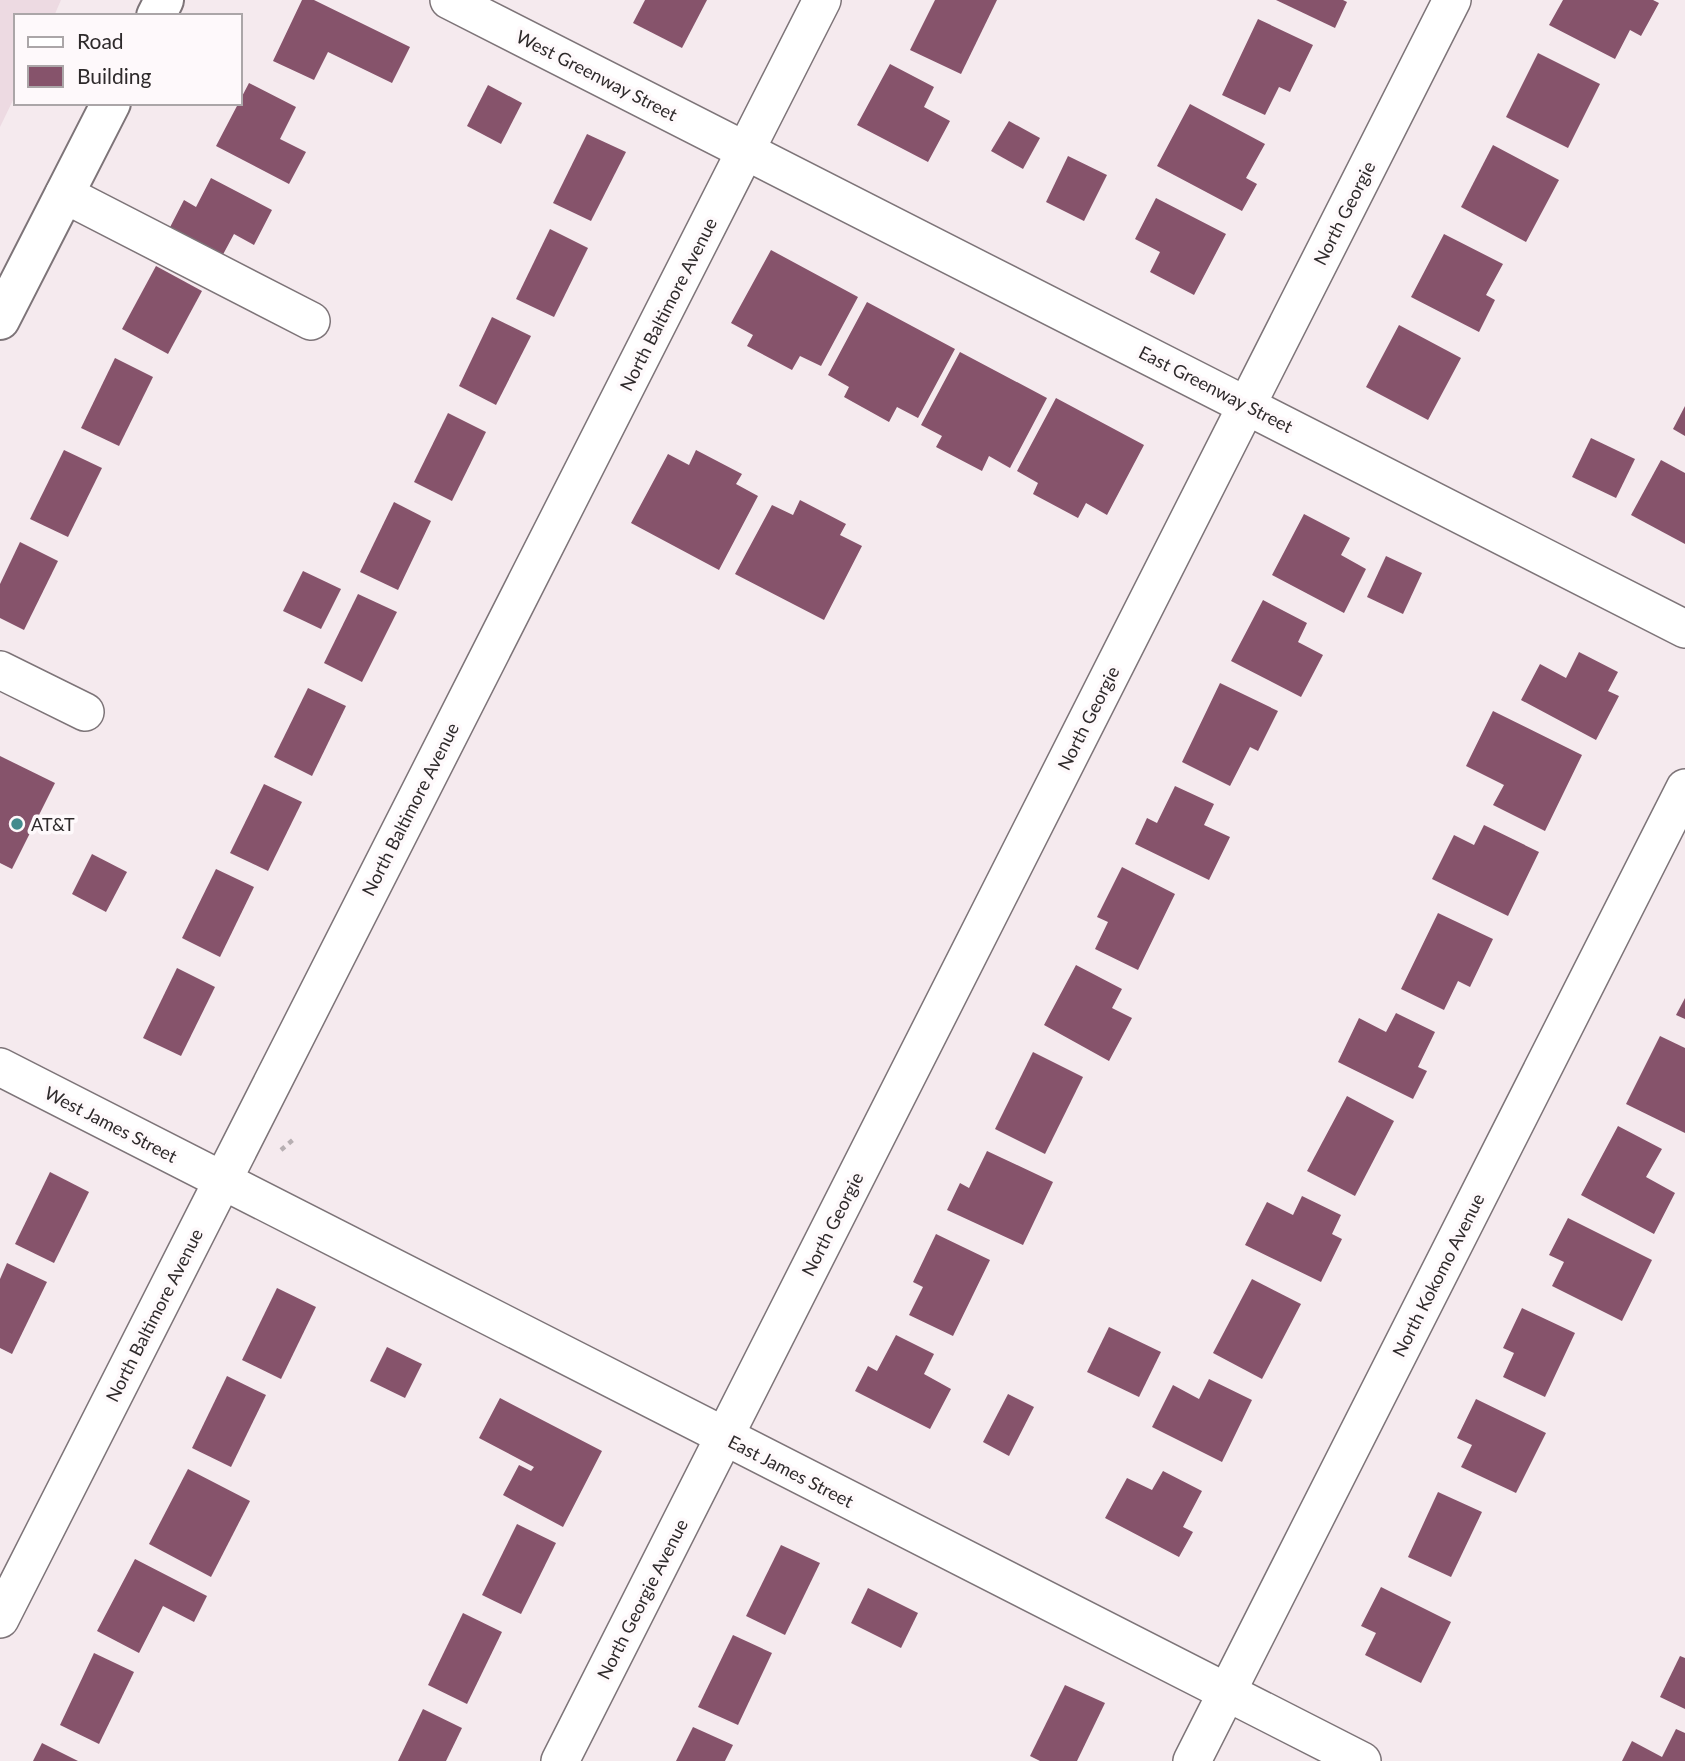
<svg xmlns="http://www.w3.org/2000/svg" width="1685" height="1761" font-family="Lato,sans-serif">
<rect width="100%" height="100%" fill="#f5eaee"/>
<!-- built -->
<polygon fill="#eddae2" points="0,0 61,0 54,16 16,16 16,94 0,127"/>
<!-- building -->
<g fill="#86536b">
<polygon points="302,0 314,0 410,47 392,83 328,52 314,80 273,61"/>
<polygon points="645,0 707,0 682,48 633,23"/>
<polygon points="935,0 997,0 961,74 910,50"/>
<polygon points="1276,0 1343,0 1347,2 1335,28"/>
<polygon points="1563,0 1653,0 1659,3 1641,36 1630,30 1615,59 1549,25"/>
<polygon points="1258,19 1313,45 1290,92 1279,87 1265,115 1222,95"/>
<polygon points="1538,53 1600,84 1568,148 1506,117"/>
<polygon points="890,64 934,87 924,107 950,121 928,162 857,125"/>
<polygon points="249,83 296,107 280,139 306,152 289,184 216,146"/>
<polygon points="488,85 522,103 501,144 467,126"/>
<polygon points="1190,104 1265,144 1246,178 1257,184 1242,211 1157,166"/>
<polygon points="1009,121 1040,138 1023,169 991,151"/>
<polygon points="587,134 626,152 591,221 553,203"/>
<polygon points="1493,145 1559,180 1526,242 1461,207"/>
<polygon points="1068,156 1107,175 1084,221 1046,202"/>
<polygon points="211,178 272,210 254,245 234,234 219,262 166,235 184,200 196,207"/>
<polygon points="1156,198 1226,234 1194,295 1150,272 1160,252 1135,239"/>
<polygon points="550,229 588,248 554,317 516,299"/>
<polygon points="1444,234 1503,264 1486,295 1495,300 1479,332 1411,297"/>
<polygon points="771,250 858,297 821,366 800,356 792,370 747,346 753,335 731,323"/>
<polygon points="156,266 202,291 168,354 122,329"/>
<polygon points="867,302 955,349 918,418 897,407 889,422 844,397 849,387 828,375"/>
<polygon points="492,317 531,336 496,405 459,386"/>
<polygon points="1399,325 1461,358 1428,420 1366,387"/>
<polygon points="960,352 1047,398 1010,468 989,456 982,471 936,447 942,436 921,425"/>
<polygon points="115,358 153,377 119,446 81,428"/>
<polygon points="1056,398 1144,445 1107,515 1086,503 1078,518 1033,494 1038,483 1017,471"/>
<polygon points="1685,406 1685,436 1673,429"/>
<polygon points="448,413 486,432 452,501 414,482"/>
<polygon points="1591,438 1635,459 1616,498 1572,477"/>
<polygon points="64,450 102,468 68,537 30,519"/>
<polygon points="696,450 742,474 736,484 758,496 719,570 631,523 668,454 689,465"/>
<polygon points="1661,460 1685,473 1685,544 1631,515"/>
<polygon points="800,500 846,524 840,535 862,546 824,620 735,574 772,505 793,515"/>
<polygon points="394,502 431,521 398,590 360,572"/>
<polygon points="1304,514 1350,538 1341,555 1366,569 1344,613 1272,575"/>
<polygon points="20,542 58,561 24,630 0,618 0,584"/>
<polygon points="1386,556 1422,573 1403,614 1367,597"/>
<polygon points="303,571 341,589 321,629 283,611"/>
<polygon points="358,594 397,612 362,682 324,663"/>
<polygon points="1263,600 1307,623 1298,642 1323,655 1301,697 1231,661"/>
<polygon points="1579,652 1618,672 1608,691 1619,696 1596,740 1521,700 1540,664 1566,678"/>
<polygon points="1220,683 1278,711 1258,751 1250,747 1230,786 1182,762"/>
<polygon points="308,688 346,706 312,776 274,757"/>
<polygon points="1493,711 1582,755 1545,831 1493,805 1504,785 1466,766"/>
<polygon points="0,756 55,783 12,869 0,863"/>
<polygon points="264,784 302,802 268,871 230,853"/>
<polygon points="1175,786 1214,804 1204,825 1230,837 1209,880 1135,844 1147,818 1157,823"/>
<polygon points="1484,825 1539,852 1508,916 1432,879 1454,835 1474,845"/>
<polygon points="92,854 127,872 106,912 72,894"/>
<polygon points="1122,867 1175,894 1138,970 1095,949 1108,922 1097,917"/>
<polygon points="216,869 254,887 220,957 182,938"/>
<polygon points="1438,913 1493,939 1470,987 1458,981 1444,1010 1401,989"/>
<polygon points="1076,965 1122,989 1112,1008 1132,1018 1109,1061 1044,1025"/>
<polygon points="177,968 215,987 181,1056 143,1038"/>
<polygon points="1685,998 1685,1019 1676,1015"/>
<polygon points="1396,1013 1435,1032 1418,1067 1427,1071 1413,1099 1338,1062 1359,1018 1386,1032"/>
<polygon points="1660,1036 1685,1048 1685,1133 1626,1104"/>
<polygon points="1033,1052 1083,1077 1045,1154 995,1129"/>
<polygon points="1347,1096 1394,1121 1355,1196 1307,1171"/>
<polygon points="1618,1126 1662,1149 1646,1177 1675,1193 1654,1234 1581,1195"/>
<polygon points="987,1151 1053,1182 1023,1245 947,1210 960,1183 969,1188"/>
<polygon points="50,1172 89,1192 54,1263 15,1244"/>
<polygon points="1302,1196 1341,1215 1332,1234 1342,1239 1321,1282 1245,1245 1267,1202 1293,1215"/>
<polygon points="1568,1218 1652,1260 1622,1321 1552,1286 1564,1262 1549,1255"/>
<polygon points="936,1234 990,1260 953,1336 909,1315 923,1287 913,1282"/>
<polygon points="7,1263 47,1282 12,1354 0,1348 0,1279"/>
<polygon points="1252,1279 1301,1304 1262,1379 1213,1353"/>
<polygon points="277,1288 316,1307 281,1379 242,1360"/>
<polygon points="1522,1308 1575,1333 1545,1397 1503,1377 1514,1353 1503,1348"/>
<polygon points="1109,1327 1161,1352 1139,1397 1087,1372"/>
<polygon points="896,1335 934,1354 924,1374 951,1389 930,1429 855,1391 868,1366 877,1371"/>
<polygon points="387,1347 422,1364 405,1398 370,1381"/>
<polygon points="227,1376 266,1395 231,1467 192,1448"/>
<polygon points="1209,1379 1252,1400 1222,1462 1152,1427 1173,1385 1199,1399"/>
<polygon points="1008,1394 1034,1407 1009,1456 983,1442"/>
<polygon points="500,1398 602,1451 563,1527 503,1495 519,1465 531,1471 534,1467 479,1438"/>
<polygon points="1476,1399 1546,1433 1516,1493 1461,1467 1472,1445 1457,1438"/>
<polygon points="188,1469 250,1501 211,1577 149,1544"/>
<polygon points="1163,1471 1202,1491 1183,1527 1193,1532 1179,1557 1105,1518 1127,1478 1152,1490"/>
<polygon points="1438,1492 1482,1512 1451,1577 1408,1557"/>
<polygon points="517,1524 556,1543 521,1614 482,1595"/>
<polygon points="781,1545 820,1563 785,1635 746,1616"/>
<polygon points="135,1559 207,1596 194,1622 163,1606 139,1653 97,1631"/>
<polygon points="1381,1587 1451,1622 1421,1683 1365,1655 1376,1633 1361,1626"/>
<polygon points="868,1588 918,1613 901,1648 851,1623"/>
<polygon points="463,1613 502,1632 467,1704 428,1685"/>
<polygon points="733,1635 772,1653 738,1725 698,1707"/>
<polygon points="94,1653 134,1672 99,1744 60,1725"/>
<polygon points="1680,1656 1685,1658 1685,1709 1660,1697"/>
<polygon points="1065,1685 1105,1703 1077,1761 1040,1761 1030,1756"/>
<polygon points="423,1709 462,1728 446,1761 398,1761"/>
<polygon points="693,1727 733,1745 725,1761 676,1761"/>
<polygon points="1676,1729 1685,1733 1685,1761 1622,1761 1632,1741 1662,1757"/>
<polygon points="42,1743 78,1761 33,1761"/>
</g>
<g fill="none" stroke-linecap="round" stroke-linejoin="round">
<!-- minor casing -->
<g stroke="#7d7478" stroke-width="40">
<g id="minor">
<polyline points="449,0 1685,629"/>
<polyline points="64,194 311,321"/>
<polyline points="0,670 85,712"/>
<polyline points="0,1067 1362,1761"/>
<polyline points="0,1619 822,0"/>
<polyline points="560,1761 1452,0"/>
<polyline points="1192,1761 1685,788"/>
</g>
</g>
<!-- major casing -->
<g stroke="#7d7478" stroke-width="42">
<g id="major">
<polyline points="156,16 164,0"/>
<polyline points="0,320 111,103"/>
</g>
</g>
<!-- path -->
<polyline stroke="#b7afb2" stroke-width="4.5" stroke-dasharray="5 5" stroke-linecap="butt" points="281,1150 294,1139"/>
<!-- minor -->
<use href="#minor" stroke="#fff" stroke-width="37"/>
<!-- major -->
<use href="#major" stroke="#fff" stroke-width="38"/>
</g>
<!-- markers -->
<circle fill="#438b8e" stroke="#fef9fb" stroke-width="2.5" cx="17" cy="824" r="7"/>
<g text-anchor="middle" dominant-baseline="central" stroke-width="7" stroke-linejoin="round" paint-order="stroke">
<!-- street labels -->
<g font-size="18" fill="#2e2a2b" stroke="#fef9fb">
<text transform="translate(597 75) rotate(27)">West Greenway Street</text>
<text transform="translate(1344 213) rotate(-63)">North Georgie</text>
<text transform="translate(668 304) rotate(-63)">North Baltimore Avenue</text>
<text transform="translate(1216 389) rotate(27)">East Greenway Street</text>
<text transform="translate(1088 718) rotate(-63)">North Georgie</text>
<text transform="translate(410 809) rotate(-63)">North Baltimore Avenue</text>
<text transform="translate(111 1124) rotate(27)">West James Street</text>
<text transform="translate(832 1224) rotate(-63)">North Georgie</text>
<text transform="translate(1438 1275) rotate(-63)">North Kokomo Avenue</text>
<text transform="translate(154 1315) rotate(-63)">North Baltimore Avenue</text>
<text transform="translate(791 1471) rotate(27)">East James Street</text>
<text transform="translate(642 1599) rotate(-63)">North Georgie Avenue</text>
</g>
<!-- poi labels -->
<g font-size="18" fill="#2e2a2b" stroke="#fef9fb" text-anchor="start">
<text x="31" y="824">AT&amp;T</text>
</g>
</g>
<!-- legend -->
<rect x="14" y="14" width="228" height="91" fill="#fef9fb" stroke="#aba6a8" stroke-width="2"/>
<rect x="28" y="37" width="35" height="10" fill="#ffffff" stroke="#aba6a8" stroke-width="2"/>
<text x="77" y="49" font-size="21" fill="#2e2a2b">Road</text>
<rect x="28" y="66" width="35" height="21" fill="#86536b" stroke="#aba6a8" stroke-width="2"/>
<text x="77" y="84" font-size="21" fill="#2e2a2b">Building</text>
</svg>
